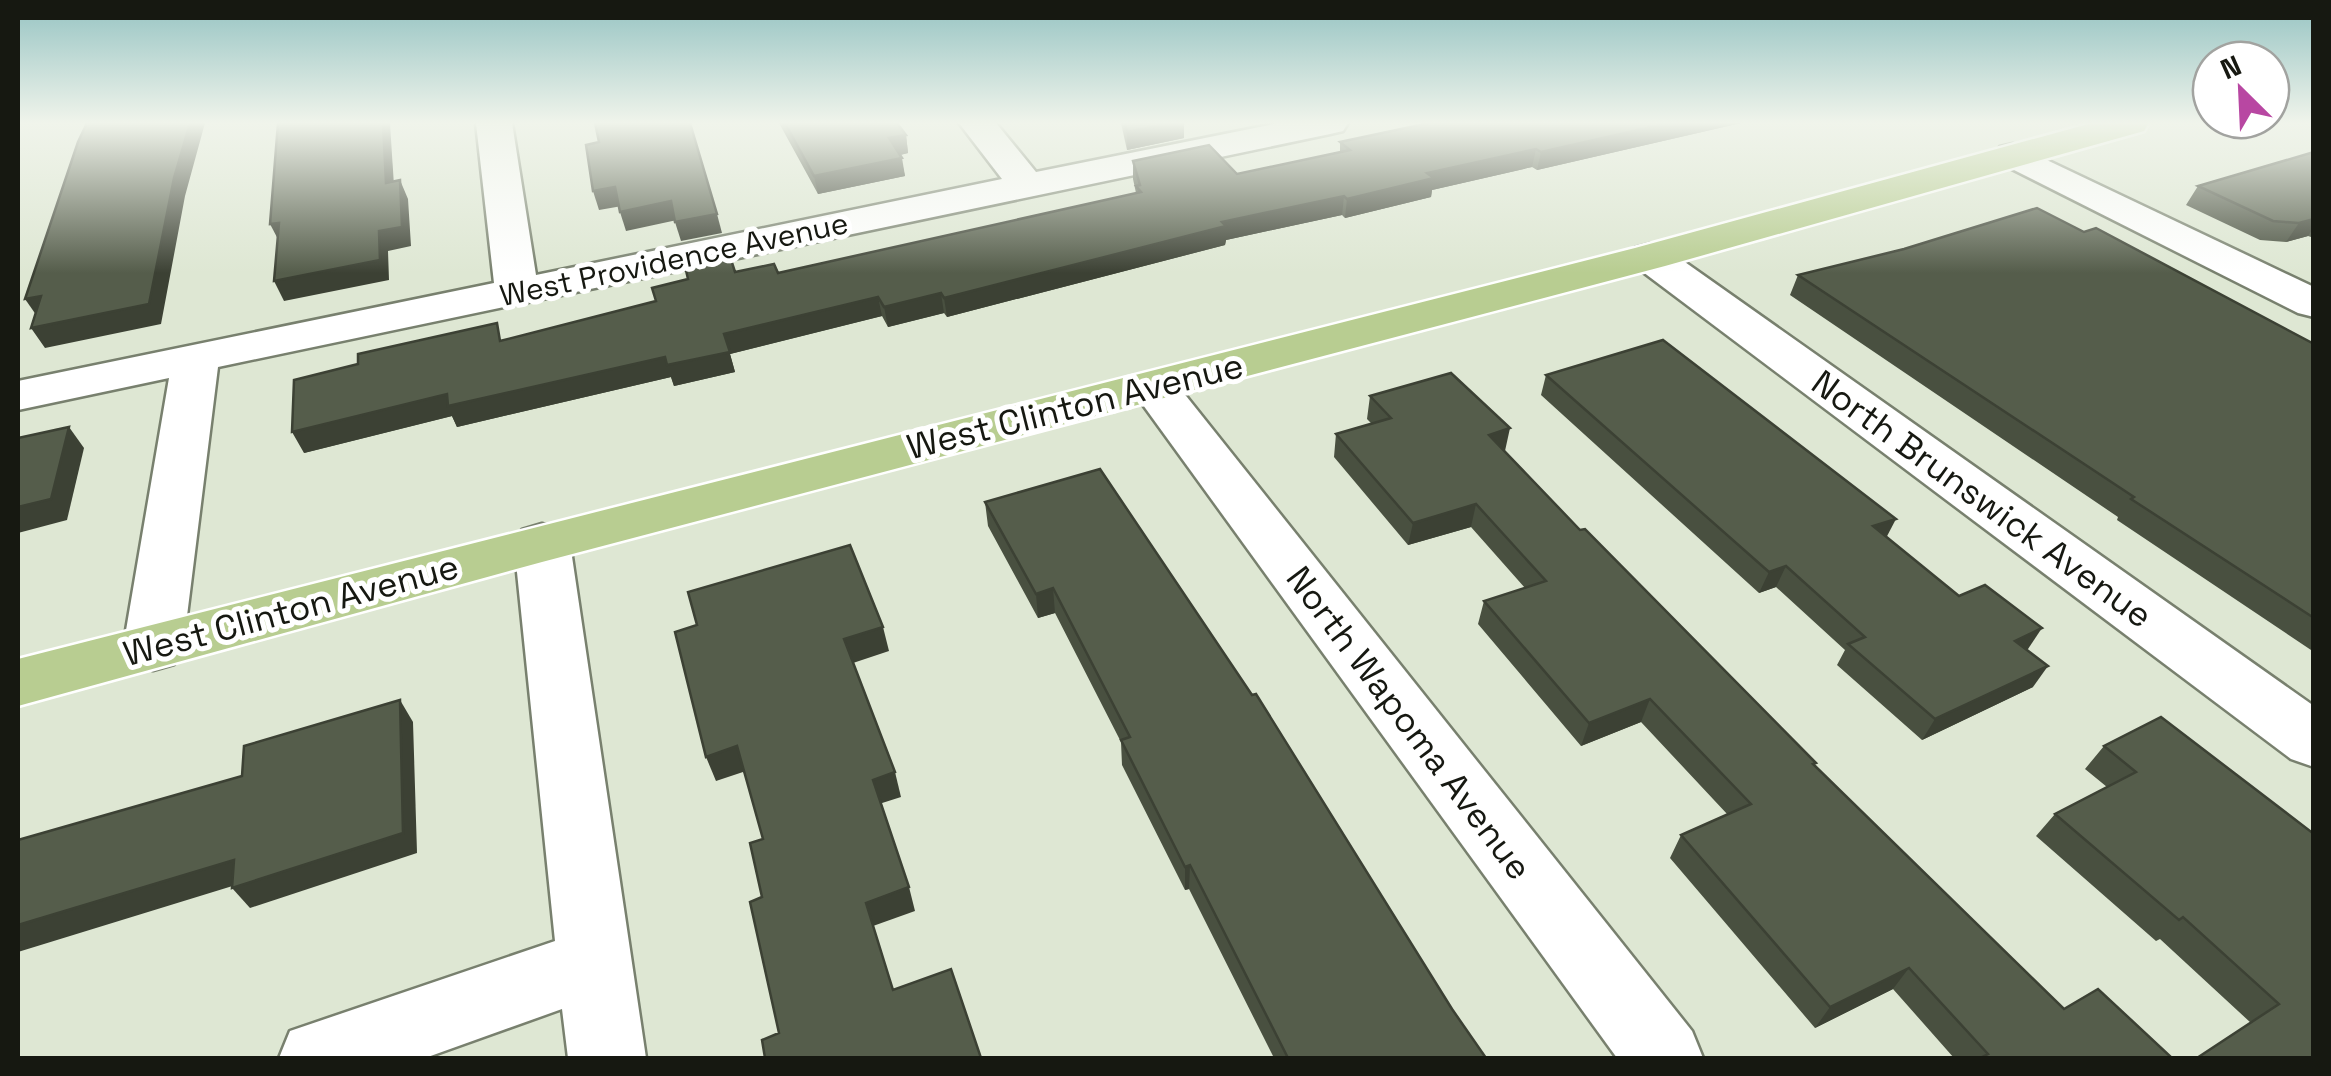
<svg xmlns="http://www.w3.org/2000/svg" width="2331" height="1076" font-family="'Space Grotesk',sans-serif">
<rect width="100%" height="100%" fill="#dee7d3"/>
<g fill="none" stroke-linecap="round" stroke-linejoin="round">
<!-- minor casing -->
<g stroke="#78806e" stroke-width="5">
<g id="minor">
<polygon points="476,123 512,123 536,275 1002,179 959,123 996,123 1036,172 1279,123 1348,123 1343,131 1330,134 218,367 183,648 174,664 153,670 132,664 123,648 169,378 18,410 18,381 494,283"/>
<polygon points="2013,144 2314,287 2314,317 2298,313 2000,163 1994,155 2000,147"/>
<polygon points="1650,244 1665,248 2314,706 2314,767 2291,759 1635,266 1629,257 1635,248"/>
<polygon points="1154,373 1171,377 1692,1031 1703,1058 1617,1058 1130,387 1137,377"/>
<polygon points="542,524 562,530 570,543 646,1058 568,1058 562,1009 425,1058 279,1058 290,1031 555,941 514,543 522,530"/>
</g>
</g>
<!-- major casing -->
<g stroke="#fff" stroke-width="5">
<polygon id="major" points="2092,123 2149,123 2144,131 1665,266 542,562 18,706 18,659 1635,248"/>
</g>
<!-- minor -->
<use href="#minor" fill="#fff" fill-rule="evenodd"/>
<!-- major -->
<use href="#major" fill="#b8cd91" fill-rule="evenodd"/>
</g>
<!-- wall -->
<g fill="#495040">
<polygon points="779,123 897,123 906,135 908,153 900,155 905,176 818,194"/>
<polygon points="1121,123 1184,123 1184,138 1127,150"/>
<polygon points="1429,123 1741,123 1537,170 1532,167 1432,190 1431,197 1345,218 1342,215 1226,240 1225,245 947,317 944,313 888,327 882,316 730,354 735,372 674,386 671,377 457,427 452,416 304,453 358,364 504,340 656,301 735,272 778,273 1136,193 1133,179 1133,161 1237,174 1340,152 1340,142"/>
<polygon points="2314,152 2314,238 2308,236 2286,242 2260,240 2186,205 2198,186"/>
<polygon points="1798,275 2314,344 2314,652 2117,520 2118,517 1790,295"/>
<polygon points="1546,375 1886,537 1959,596 2033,687 1922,740 1837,665 1845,650 1776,587 1759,593 1541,395"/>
<polygon points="1370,396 1504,451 1580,530 1815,766 2064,1009 2172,1058 1954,1058 1893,989 1815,1028 1670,858 1681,835 1728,815 1641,722 1581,746 1478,624 1484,601 1525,588 1471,527 1408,545 1334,457 1336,434 1372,424 1367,419"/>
<polygon points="985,502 1452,1009 1486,1058 1274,1058 1189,889 1185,890 1122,765 1121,742 1055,613 1038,618 988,526"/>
<polygon points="2104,746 2314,834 2314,1058 2251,1023 2160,939 2156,941 2036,836 2055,814 2107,787 2085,769"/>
</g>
<!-- shaded-wall -->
<g fill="#3c4134">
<polygon points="190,123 205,123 185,196 161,324 45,348 31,328 174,178"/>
<polygon points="383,123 390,123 395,202 386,183"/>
<polygon points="1172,123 1184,123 1184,138 1127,150 1127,132"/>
<polygon points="1669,123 1741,123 1537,170 1541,152"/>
<polygon points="906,135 908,153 892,157 889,138"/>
<polygon points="1536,149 1532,167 1432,190 1431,197 1345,218 1347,199 1427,173"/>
<polygon points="902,158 905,176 818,194 814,176"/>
<polygon points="400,180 408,199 411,246 388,251 389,280 284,301 274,281 379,231"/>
<polygon points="615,187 622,206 599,210 593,191"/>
<polygon points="1344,196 1342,215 1226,240 1225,245 947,317 944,298 1222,222"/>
<polygon points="671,201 677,220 626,231 620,212"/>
<polygon points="717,214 722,233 681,241 675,222"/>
<polygon points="2314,219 2314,227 2308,236 2286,242 2299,223"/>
<polygon points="279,223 280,243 270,224"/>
<polygon points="941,293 944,313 888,327 884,307"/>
<polygon points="41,296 39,319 25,299"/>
<polygon points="878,297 882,316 730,354 735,372 674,386 671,377 457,427 452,416 304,453 292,432 447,394 724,334"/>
<polygon points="69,427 84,448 67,520 18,533 18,507"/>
<polygon points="1510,428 1505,451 1489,435"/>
<polygon points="1476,504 1471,527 1408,545 1413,523"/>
<polygon points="1896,519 1885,540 1873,526"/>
<polygon points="1786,566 1776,587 1759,593 1769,572"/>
<polygon points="1053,588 1055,613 1038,618 1036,594"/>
<polygon points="883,627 889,651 850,664 844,639"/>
<polygon points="2042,628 2028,649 2001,662 2015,641"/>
<polygon points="2048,666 2033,687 1922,740 1935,719"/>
<polygon points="1650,699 1641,722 1581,746 1589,723"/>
<polygon points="400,700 413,722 417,853 250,908 232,888"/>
<polygon points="737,746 746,771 716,781 706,757"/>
<polygon points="895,772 901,797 879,804 873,780"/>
<polygon points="234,860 252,880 18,952 18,925"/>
<polygon points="1190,865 1189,889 1185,890 1185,867"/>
<polygon points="909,887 915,911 873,926 866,903"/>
<polygon points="1909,968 1893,989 1815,1028 1830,1007"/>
</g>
<!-- building -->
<g fill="#555d4b" stroke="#3c4134" stroke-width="2.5">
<polygon points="87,123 190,123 174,178 149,304 31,328 41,296 25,299 78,142"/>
<polygon points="278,123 383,123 386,183 400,180 402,227 379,231 380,260 274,281 279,223 270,224"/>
<polygon points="595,123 690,123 717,214 675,222 671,201 620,212 615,187 593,191 586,145 599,142"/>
<polygon points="785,123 897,123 906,135 889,138 902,158 814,176"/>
<polygon points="1125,123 1172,123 1127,132"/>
<polygon points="1429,123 1669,123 1541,152 1536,149 1427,173 1434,178 1347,199 1344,196 1222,222 1226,226 944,298 941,293 884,307 878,297 724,334 730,352 667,365 665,357 448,406 447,394 292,432 294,380 358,364 358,354 497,323 500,341 656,301 652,288 688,279 682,253 726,244 735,272 774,264 778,273 1141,192 1136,186 1140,185 1133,161 1209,145 1237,174 1350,150 1340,142"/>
<polygon points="2314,152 2314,219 2299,223 2273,221 2198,186"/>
<polygon points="2037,208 2084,232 2096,228 2314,344 2314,618 2131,499 2134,497 1798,275 1904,249"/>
<polygon points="1663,340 1896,519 1873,526 1959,596 1985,585 2042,628 2015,641 2048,666 1935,719 1848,644 1865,637 1786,566 1769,572 1546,375"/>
<polygon points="1451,373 1510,428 1489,435 1580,530 1585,529 1816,763 1813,764 2064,1009 2098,989 2172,1058 1980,1058 1988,1054 1909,968 1830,1007 1681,835 1751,804 1650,699 1589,723 1484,601 1546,581 1476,504 1413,523 1336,434 1391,418 1370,396"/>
<polygon points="69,427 51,499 18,507 18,438"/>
<polygon points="1100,469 1252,695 1256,694 1452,1009 1486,1058 1288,1058 1190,865 1185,867 1121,740 1130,737 1053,588 1036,594 985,502"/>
<polygon points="850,545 883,627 844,639 895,772 873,780 909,887 866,903 893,990 951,969 981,1058 765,1058 762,1040 779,1033 750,902 762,897 750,843 763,839 737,746 706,757 675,632 697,625 688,592"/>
<polygon points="400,700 403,833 232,888 234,860 18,925 18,840 242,776 244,746"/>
<polygon points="2161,717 2314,834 2314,1058 2197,1058 2279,1004 2183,917 2179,920 2055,814 2136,772 2104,746"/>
</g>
<!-- sky -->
<linearGradient id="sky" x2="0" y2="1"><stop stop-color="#95c3c2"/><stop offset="0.45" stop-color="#f0f4eb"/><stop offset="1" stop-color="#f0f4eb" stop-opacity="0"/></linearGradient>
<rect width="2331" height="273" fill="url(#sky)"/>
<g text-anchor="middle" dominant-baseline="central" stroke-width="10" stroke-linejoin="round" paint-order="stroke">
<!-- far-street labels -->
<g font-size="30" fill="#161811" stroke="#fff">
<text transform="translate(674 259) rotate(-12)">West Providence Avenue</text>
</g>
<!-- street labels -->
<g font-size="35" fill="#161811" stroke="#fff">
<text transform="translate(1075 406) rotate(-14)">West Clinton Avenue</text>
<text transform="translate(1982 499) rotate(36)">North Brunswick Avenue</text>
<text transform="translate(291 610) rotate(-15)">West Clinton Avenue</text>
<text transform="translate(1409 723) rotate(53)">North Wapoma Avenue</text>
</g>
</g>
<!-- border -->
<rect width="2331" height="1076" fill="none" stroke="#161811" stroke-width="40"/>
<!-- north arrow -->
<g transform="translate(2241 90) rotate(336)"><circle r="48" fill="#ffffff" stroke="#a2a3a0" stroke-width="2.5"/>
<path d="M0-8L18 38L0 25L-18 38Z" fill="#b847a2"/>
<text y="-15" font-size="28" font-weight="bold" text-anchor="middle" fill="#161811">N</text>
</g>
</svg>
